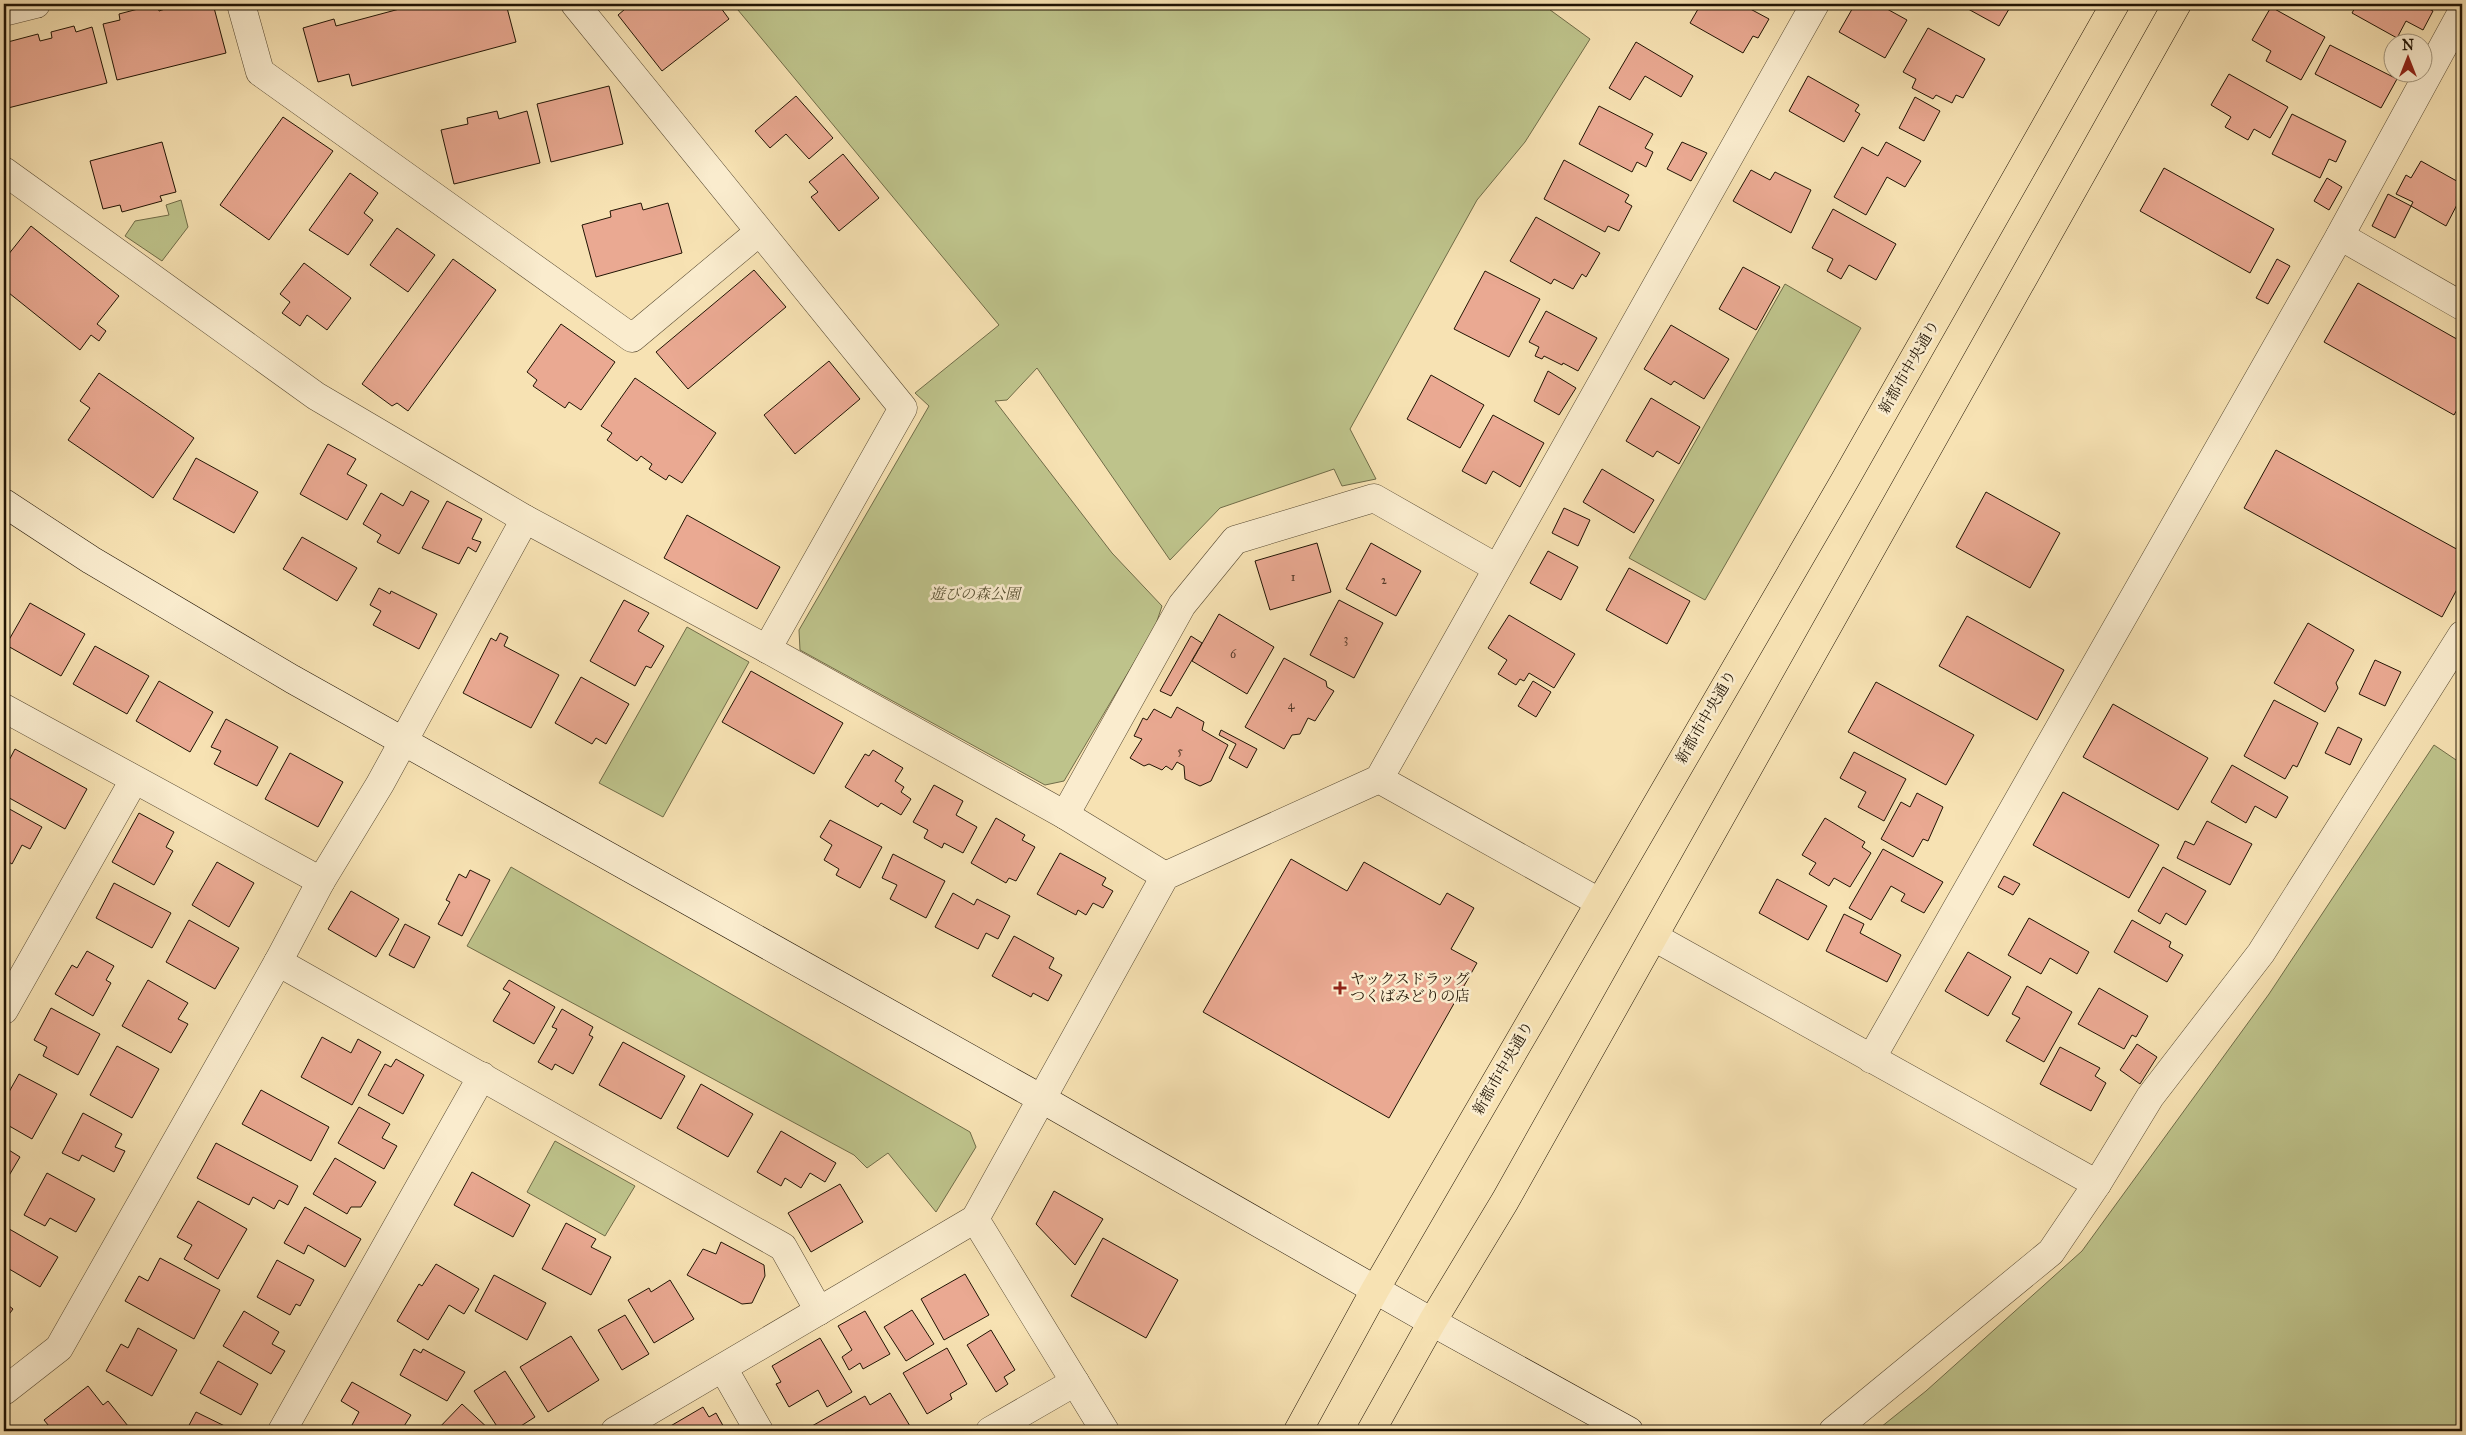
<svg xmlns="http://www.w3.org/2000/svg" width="2466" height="1435" font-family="'IM FELL Great Primer','Noto Serif JP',serif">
<rect width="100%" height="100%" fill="#f7e2b3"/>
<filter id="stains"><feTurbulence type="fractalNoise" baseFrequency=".004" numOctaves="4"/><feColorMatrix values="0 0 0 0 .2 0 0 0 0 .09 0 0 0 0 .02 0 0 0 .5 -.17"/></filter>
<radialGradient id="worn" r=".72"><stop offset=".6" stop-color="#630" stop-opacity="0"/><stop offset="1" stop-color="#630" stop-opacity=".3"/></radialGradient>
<!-- green -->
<g fill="#bec38b" stroke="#706c48">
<polygon points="733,4 1542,4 1590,39 1525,142 1477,200 1350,429 1376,479 1342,486 1334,469 1220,508 1170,560 1037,368 1007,400 995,401 1112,553 1162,606 1155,627 1064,781 1045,785 800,650 799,630 929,406 915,393 999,325"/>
<polygon points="181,200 188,227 162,261 125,236 135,221 169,215 166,205"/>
<polygon points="1785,284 1861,328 1705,600 1629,558"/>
<polygon points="687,627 749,662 663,817 599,783"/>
<polygon points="2434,745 2462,764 2462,1431 1876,1431 1926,1391 2082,1251 2269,994"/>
<polygon points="511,867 970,1132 976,1147 936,1212 888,1153 867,1168 854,1155 467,946"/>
<polygon points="555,1141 635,1186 605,1236 527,1192"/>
</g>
<!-- building -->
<g fill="#eaa992" stroke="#211404">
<polygon points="157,4 159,11 171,7 170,4 213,4 226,53 117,80 103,24 120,20 119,14"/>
<polygon points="418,4 506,4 516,42 352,86 349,74 318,82 303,28 334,19 336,26"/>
<polygon points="631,4 718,4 729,19 662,71 618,15"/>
<polygon points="1701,4 1741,4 1769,19 1758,38 1753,36 1743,53 1690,23"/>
<polygon points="1855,4 1878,4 1907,20 1885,58 1839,32"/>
<polygon points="1959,4 2012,4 1999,26"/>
<polygon points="2357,4 2420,4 2433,11 2423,30 2406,21 2397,38 2352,13"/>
<polygon points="2271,7 2325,37 2301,80 2266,61 2271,51 2252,40"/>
<polygon points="74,26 76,32 92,27 107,83 4,109 4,43 38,34 40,41 52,38 51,32"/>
<polygon points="1928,28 1985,59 1963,98 1956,95 1952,103 1936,95 1933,99 1912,88 1916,79 1903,72"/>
<polygon points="1636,42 1693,76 1681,97 1645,76 1630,100 1609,88"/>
<polygon points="2330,45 2397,79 2381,108 2315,74"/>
<polygon points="2229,74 2288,107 2270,138 2254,129 2248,140 2225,127 2231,117 2211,105"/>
<polygon points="1808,76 1859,105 1855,111 1860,114 1844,142 1789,111"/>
<polygon points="609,86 623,144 551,162 537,104"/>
<polygon points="796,96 833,138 809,159 786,134 770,148 755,131"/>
<polygon points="1915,97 1940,111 1924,141 1899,128"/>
<polygon points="1599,106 1653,134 1645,148 1653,152 1646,167 1637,162 1632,172 1579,144"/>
<polygon points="497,111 499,119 527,111 540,163 454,184 441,130 468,124 467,118"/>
<polygon points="2292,114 2346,141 2336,162 2329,159 2320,178 2272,154"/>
<polygon points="283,117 333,151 269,240 220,205"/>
<polygon points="162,142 176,192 160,196 162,201 122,212 120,205 103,209 90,161"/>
<polygon points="1682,142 1707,153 1691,181 1667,169"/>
<polygon points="1886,142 1921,161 1905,187 1887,177 1866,215 1834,197 1862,147 1878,156"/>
<polygon points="843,154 879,198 839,231 811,197 818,192 809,182"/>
<polygon points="1564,160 1629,195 1625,202 1632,206 1619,231 1608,226 1605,232 1544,199"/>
<polygon points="2421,161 2462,184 2462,195 2446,226 2411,206 2413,202 2396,194 2406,175 2411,178"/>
<polygon points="2164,168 2274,229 2250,273 2140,211"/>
<polygon points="1751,170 1770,180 1775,172 1811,190 1791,233 1733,201"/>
<polygon points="350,173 378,193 364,213 373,220 348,255 309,230"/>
<polygon points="2327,178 2342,187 2329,210 2314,201"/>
<polygon points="2388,194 2411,206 2395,238 2372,226"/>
<polygon points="641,203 643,210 668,203 682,253 596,277 582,225 611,217 610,211"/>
<polygon points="1833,209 1896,244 1876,280 1849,265 1841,279 1827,271 1833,259 1812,248"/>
<polygon points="1536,217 1600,253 1586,277 1582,274 1573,289 1554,279 1551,284 1510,261"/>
<polygon points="31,226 119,296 97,324 106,331 99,341 91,335 80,350 4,289 4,260"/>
<polygon points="397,228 435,255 408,292 370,265"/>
<polygon points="453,259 496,290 408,411 397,403 392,406 362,384"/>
<polygon points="2277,259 2290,266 2268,304 2256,298"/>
<polygon points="304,263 351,298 327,330 307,315 300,326 282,313 290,302 280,294"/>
<polygon points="1743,267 1780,287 1756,330 1719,309"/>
<polygon points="754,270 786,307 688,389 656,352"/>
<polygon points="1485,271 1540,299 1509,357 1454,329"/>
<polygon points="2358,283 2462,342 2462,401 2454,415 2324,342"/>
<polygon points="1546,311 1597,338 1578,371 1563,363 1562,365 1544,356 1542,359 1535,356 1539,347 1529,342"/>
<polygon points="561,324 615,362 581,410 569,402 565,408 533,386 537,380 527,372"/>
<polygon points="1671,325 1729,359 1704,399 1674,381 1671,385 1644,369"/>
<polygon points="829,361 860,399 795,454 764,415"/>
<polygon points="1548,371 1576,388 1559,415 1534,401"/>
<polygon points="99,373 194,438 153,498 68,440 90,408 80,401"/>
<polygon points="1431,375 1484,405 1460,448 1407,419"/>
<polygon points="635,378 716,433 682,483 669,475 666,480 649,469 652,464 641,456 637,461 607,440 612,433 601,426"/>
<polygon points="1651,398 1700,427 1679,464 1657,451 1653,457 1626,441"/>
<polygon points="1493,415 1544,443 1520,487 1493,471 1486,484 1462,471"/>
<polygon points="328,444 356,459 347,474 367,485 347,520 300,494"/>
<polygon points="2276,450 2462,552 2462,580 2442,617 2244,508"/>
<polygon points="196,458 258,492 234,533 173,499"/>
<polygon points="1602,469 1654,500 1634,533 1583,502"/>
<polygon points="411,491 429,501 399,554 377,542 381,535 363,524 381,493 403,506"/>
<polygon points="1986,492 2060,533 2030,588 1956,547"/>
<polygon points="447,501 482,519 472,539 481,542 476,552 468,547 459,564 422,548"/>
<polygon points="1564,508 1590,520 1578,546 1552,533"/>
<polygon points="687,515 780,567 757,609 664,558"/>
<polygon points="302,537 357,568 337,601 283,569"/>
<polygon points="1317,543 1331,592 1270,610 1255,561"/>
<polygon points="1371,543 1421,571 1396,616 1346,589"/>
<polygon points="1548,551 1578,567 1561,600 1530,583"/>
<polygon points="1629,568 1690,601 1667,644 1606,610"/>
<polygon points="379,588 390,594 391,591 437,614 419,649 373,625 381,611 370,605"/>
<polygon points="624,600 649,613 638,631 664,646 651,668 646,666 635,686 590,661"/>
<polygon points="1339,600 1383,623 1354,678 1310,655"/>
<polygon points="30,603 85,634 61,676 6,645"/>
<polygon points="1219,614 1274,647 1247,694 1192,661"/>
<polygon points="1509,615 1575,654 1554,688 1529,673 1524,681 1520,679 1516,685 1498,674 1507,660 1488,648"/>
<polygon points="1967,616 2064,670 2037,720 1939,666"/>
<polygon points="2308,623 2354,650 2336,683 2338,688 2325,712 2274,683"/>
<polygon points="500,633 508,637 504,646 559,675 531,728 463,693 491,638 496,641"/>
<polygon points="1191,636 1202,643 1171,696 1160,691"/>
<polygon points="95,646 149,676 127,714 73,684"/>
<polygon points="1284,658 1326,681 1327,687 1334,691 1315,721 1308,718 1300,734 1292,735 1284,749 1245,727"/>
<polygon points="2375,660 2401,672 2385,706 2359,694"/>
<polygon points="751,671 843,723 814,774 722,722"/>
<polygon points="581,677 629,704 606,744 596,738 592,744 555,723"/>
<polygon points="159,681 213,712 190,752 136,721"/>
<polygon points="1533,681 1551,692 1536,717 1518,706"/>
<polygon points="1876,682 1974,735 1946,785 1848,732"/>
<polygon points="2274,700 2318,723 2297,767 2293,765 2285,779 2244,756"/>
<polygon points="2113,704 2208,758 2178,810 2083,757"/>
<polygon points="1177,707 1204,722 1202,730 1228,745 1211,781 1200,786 1185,779 1184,766 1177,762 1172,770 1166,766 1162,770 1149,764 1144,766 1130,758 1142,739 1134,736 1143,718 1147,720 1154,709 1171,718"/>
<polygon points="226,719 278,747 257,786 214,764 221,751 211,747"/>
<polygon points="2338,727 2362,739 2350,765 2325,753"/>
<polygon points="1221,730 1257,749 1247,768 1229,758 1236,744 1219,735"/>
<polygon points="15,749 87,789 65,829 4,795 4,770"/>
<polygon points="873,750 903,768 895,781 904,787 901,792 911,799 901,815 881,803 878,807 845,787 865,754 869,756"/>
<polygon points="1854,752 1906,779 1884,821 1858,807 1866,792 1840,778"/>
<polygon points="290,753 343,782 318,827 265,799"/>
<polygon points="2232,765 2288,797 2276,818 2255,806 2246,823 2211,802"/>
<polygon points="934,785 963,801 956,815 977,827 963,853 944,843 942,848 924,838 928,830 913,822"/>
<polygon points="2063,792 2159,845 2129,898 2033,845"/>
<polygon points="1917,793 1943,807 1928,841 1923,839 1913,857 1881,839 1901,802 1910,807"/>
<polygon points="4,806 42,827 30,849 22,845 12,864 4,859"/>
<polygon points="139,813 174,832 166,847 173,851 154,885 112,862"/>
<polygon points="996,818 1025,835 1022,840 1035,847 1016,881 1009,878 1006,883 971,863"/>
<polygon points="1825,818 1865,842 1862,847 1871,853 1850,887 1834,878 1829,886 1809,874 1816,863 1802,855"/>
<polygon points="830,820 882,847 860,888 836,875 839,869 824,860 832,845 820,837"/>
<polygon points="2207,821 2252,844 2230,885 2177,858 2185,841 2194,845"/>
<polygon points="1883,849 1943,882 1924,913 1901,901 1905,894 1891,886 1871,920 1849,908"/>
<polygon points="1060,853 1106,878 1102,885 1113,891 1103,908 1093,903 1086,915 1078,910 1076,915 1037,894"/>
<polygon points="893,854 945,881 926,918 890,899 897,885 882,878"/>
<polygon points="1291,859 1347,891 1364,862 1440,905 1447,893 1474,908 1451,949 1477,963 1389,1118 1203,1012"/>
<polygon points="217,862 254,883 229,927 192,905"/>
<polygon points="2163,867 2206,891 2186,925 2166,913 2160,924 2138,911"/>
<polygon points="470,870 490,880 462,936 438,924 450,902 446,900 459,874 466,878"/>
<polygon points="2004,876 2020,884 2013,895 1998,887"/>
<polygon points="1777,879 1827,906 1808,940 1759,913"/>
<polygon points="114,883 171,913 152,948 96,918"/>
<polygon points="351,891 399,919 376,957 328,929"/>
<polygon points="953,893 974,905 977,899 1010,916 998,939 986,933 978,949 935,927"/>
<polygon points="1844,914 1864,924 1860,933 1901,955 1887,982 1826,951"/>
<polygon points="2029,918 2089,952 2077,974 2050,958 2041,974 2008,955"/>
<polygon points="189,920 239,948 215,989 166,962"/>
<polygon points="2132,920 2171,942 2169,947 2183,955 2167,982 2114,952"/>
<polygon points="405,924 430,937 414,968 389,955"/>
<polygon points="1014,936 1054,958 1049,968 1062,975 1048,1001 1033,993 1031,997 992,976"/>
<polygon points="87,951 114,966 106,980 111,983 93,1016 55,994 72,965 77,968"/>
<polygon points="1968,952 2011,977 1988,1016 1945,991"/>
<polygon points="148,980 188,1003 178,1019 188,1024 171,1053 122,1026"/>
<polygon points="509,980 555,1007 534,1044 493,1021 510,993 503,989"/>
<polygon points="2027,986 2072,1012 2044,1062 2006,1041 2020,1018 2012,1014"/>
<polygon points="2099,988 2148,1016 2136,1037 2132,1035 2124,1049 2078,1024"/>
<polygon points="51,1008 100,1034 78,1075 43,1056 47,1047 34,1040"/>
<polygon points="562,1009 593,1027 589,1035 593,1037 573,1074 555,1064 552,1070 538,1062 557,1029 552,1027"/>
<polygon points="322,1037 351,1053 358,1039 381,1052 352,1105 301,1077"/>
<polygon points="623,1042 685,1076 661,1119 599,1085"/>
<polygon points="2137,1044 2157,1057 2140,1084 2120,1070"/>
<polygon points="117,1046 159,1069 132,1118 90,1095"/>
<polygon points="2060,1047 2100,1068 2095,1076 2106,1083 2091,1111 2040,1084"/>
<polygon points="396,1059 424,1075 403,1114 368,1095 385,1064 391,1067"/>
<polygon points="19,1074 57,1094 32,1139 4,1123 4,1101"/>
<polygon points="701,1084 753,1114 728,1157 677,1128"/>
<polygon points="261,1090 329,1127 311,1161 242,1124"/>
<polygon points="359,1107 390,1124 382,1138 397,1146 384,1169 338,1143"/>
<polygon points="83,1113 122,1134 115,1147 125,1151 114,1172 82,1155 79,1161 62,1153"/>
<polygon points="781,1131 836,1163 825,1182 810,1173 801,1188 785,1178 781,1186 757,1172"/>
<polygon points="216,1143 298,1186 288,1205 279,1200 274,1209 253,1197 249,1205 197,1178"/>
<polygon points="4,1147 20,1157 4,1184"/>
<polygon points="335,1158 376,1182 361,1207 351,1207 347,1214 313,1194"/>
<polygon points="472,1172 530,1205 513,1237 454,1205"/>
<polygon points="47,1173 95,1199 76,1232 50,1218 45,1226 24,1215"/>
<polygon points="840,1184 863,1222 811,1252 788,1213"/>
<polygon points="1054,1191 1103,1219 1075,1265 1036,1224"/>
<polygon points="198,1201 247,1229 218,1279 184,1259 192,1245 177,1237"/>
<polygon points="305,1207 361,1239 345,1267 308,1245 304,1254 284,1243"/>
<polygon points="566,1223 596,1239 591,1247 611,1257 591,1295 542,1269"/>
<polygon points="4,1226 58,1257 40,1287 4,1266"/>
<polygon points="1103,1238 1178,1280 1146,1338 1071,1296"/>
<polygon points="721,1242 764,1265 765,1276 752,1303 742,1304 687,1275 703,1249 716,1254"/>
<polygon points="160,1258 220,1290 194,1339 125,1301 139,1276 148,1281"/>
<polygon points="277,1260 314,1280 300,1306 296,1304 290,1315 257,1297"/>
<polygon points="436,1264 479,1289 464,1314 449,1305 428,1340 397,1321 419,1284 422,1286"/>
<polygon points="965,1274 989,1315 944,1340 921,1299"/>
<polygon points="494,1275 546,1303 527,1340 475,1311"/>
<polygon points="670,1280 694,1319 654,1343 628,1300 649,1288 651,1292"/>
<polygon points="4,1302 13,1309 4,1321"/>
<polygon points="912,1310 934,1344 906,1361 884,1327"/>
<polygon points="244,1311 279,1332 272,1344 285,1351 271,1374 223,1346"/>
<polygon points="865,1311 890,1354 863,1369 860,1363 849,1370 842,1357 852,1350 838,1326"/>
<polygon points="625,1315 649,1354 622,1370 598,1330"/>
<polygon points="138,1328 177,1350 152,1396 106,1371 121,1344 128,1348"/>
<polygon points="991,1330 1015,1370 1004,1377 1008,1384 996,1392 967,1345"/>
<polygon points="571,1336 599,1380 548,1412 520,1367"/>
<polygon points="820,1338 852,1392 827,1407 818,1390 789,1407 776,1384 781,1382 772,1366"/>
<polygon points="947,1348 967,1384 950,1394 952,1399 927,1414 903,1373"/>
<polygon points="414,1349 421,1353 423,1349 465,1372 447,1401 400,1375"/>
<polygon points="218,1361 258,1384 241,1415 200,1393"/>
<polygon points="505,1371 535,1417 513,1431 500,1431 474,1391"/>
<polygon points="352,1382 411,1415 401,1431 364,1431 352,1425 359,1412 341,1401"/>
<polygon points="88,1386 103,1405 108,1401 128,1426 122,1431 53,1431 44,1420"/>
<polygon points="890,1393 913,1431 814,1431 812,1426 865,1396 870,1405"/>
<polygon points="462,1404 491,1431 436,1431"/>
<polygon points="703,1407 709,1417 716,1413 726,1431 662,1431"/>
<polygon points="196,1412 235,1431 186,1431"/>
</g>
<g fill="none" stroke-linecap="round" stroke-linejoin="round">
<!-- street casing -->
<g stroke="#564830" stroke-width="29">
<g id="street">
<polyline points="241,4 260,72 632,338 759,232"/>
<polyline points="575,4 903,408 767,649"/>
<polyline points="4,12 36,4"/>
<polyline points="4,171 316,396 525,519 767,649 1065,815 1165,876"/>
<polyline points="2340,236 2462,306"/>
<polyline points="4,708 321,881"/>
<polyline points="1379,779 1815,4"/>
<polyline points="1065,815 1182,605 1235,540 1374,498 1497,568"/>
<polyline points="1654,937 2097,1184"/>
<polyline points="278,962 783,1247 819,1311"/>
<polyline points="4,1010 134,780"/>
<polyline points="1871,1059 2337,241 2462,12"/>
<polyline points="975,1219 1105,1431"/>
<polyline points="723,1368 759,1431"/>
<polyline points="4,1391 59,1348 278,962 321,881 380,784 525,519"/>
<polyline points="282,1431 482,1076"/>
<polyline points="615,1431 975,1219 1165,876 1379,779 1599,902"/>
<polyline points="990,1431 1075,1382"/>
<polyline points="1833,1431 2051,1252 2097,1184 2150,1097 2261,953 2462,635"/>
</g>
</g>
<!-- secondary casing -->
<g stroke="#211404" stroke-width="29">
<polyline id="secondary" points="4,503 91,560 292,679 1042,1099 1432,1322 1629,1431"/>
</g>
<!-- primary casing -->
<g stroke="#211404" stroke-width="29">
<g id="primary">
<polyline points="1298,1431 1375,1290 1845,480 2115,4"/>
<polyline points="1371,1431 1432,1322 1505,1201 2177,4"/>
</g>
</g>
<!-- street -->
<use href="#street" stroke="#faecce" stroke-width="28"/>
<!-- secondary -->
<use href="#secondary" stroke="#faecce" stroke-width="28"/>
<!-- primary -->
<use href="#primary" stroke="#f7e2b3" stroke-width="28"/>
</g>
<!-- markers -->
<path fill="#8f2418" stroke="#faecce" stroke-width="2" d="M1337.5 980.5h5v5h5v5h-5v5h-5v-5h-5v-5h5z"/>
<g text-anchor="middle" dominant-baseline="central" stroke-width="5" stroke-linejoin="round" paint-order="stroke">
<!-- number labels -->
<g font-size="12" fill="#533928">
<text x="1293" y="577">1</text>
<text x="1384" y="580">2</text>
<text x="1346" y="639">3</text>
<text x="1233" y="654">6</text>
<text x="1291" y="705">4</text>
<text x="1180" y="751">5</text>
</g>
<!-- street labels -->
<g font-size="15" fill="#211404" stroke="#faecce">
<text transform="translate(1909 367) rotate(-60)">新都市中央通り</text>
<text transform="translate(1706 717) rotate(-60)">新都市中央通り</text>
<text transform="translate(1503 1068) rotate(-60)">新都市中央通り</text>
</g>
<!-- park labels -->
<g font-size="15" font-style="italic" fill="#585133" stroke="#faecce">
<text x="975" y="594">遊びの森公園</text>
</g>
<!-- poi labels -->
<g font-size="15" fill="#211404" stroke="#faecce" text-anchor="start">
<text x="1350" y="979">ヤックスドラッグ<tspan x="1350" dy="17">つくばみどりの店</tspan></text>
</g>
</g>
<!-- margin -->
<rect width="2466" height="1435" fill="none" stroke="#f7e2b3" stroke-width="20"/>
<rect x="5" y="5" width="2456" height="1425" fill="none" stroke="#211404" stroke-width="2.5"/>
<rect x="10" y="10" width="2446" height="1415" fill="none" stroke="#211404"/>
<!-- north arrow -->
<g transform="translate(2408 58)"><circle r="24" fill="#faecce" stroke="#a3967d"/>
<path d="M0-4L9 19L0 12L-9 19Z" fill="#8f2418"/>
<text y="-8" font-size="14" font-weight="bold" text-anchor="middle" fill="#211404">N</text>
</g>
<rect width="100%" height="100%" filter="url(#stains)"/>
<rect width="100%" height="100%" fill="url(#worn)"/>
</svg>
